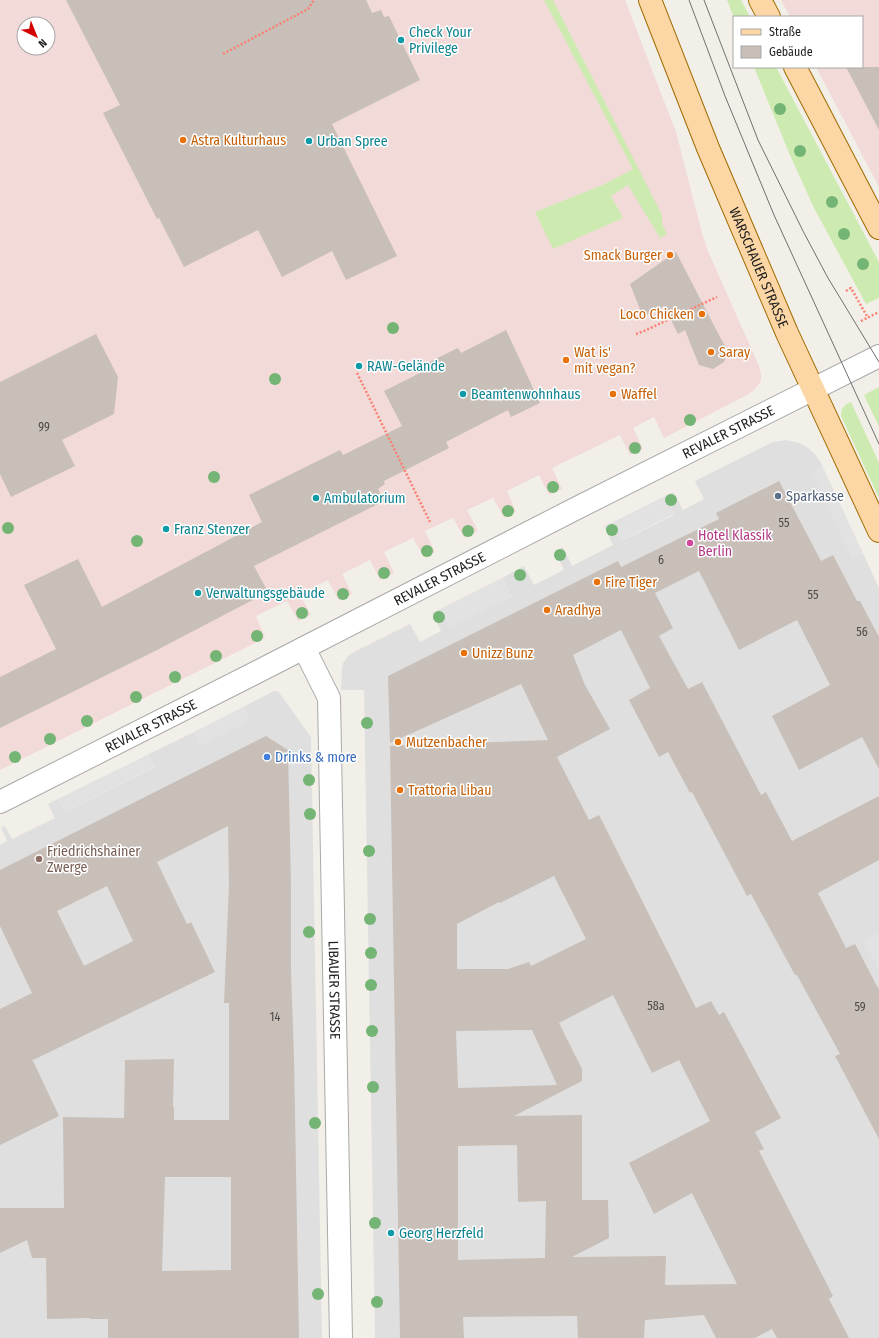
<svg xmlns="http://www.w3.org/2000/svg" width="879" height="1338" font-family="'Fira Sans Condensed',sans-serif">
<rect width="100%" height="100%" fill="#f2efe9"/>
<!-- residential -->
<g fill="#e0dfdf">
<polygon points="786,440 799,443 807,447 814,453 820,461 879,588 879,1338 375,1338 364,690 341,690 342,668 343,663 348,656 352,653 410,624 420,642 441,631 432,613 440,609 450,626 512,596 502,578 524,566 534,585 564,570 555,551 563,547 572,566 613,545 604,526 613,522 623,540 674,515 665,496 673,492 683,510 704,499 695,481 773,442"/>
<polygon points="274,691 278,691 311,737 322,1338 0,1338 0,845 7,841 1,828 5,826 12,839 55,818 48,804 58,799 65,812 155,767 149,754 194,732 201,744 249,720 243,707"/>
</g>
<!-- commercial -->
<g fill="#f2dad9" fill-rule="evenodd">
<path d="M0,0H625L676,132L702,233L708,251L759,366L761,374V381L754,390L749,394L664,438L654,417L633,428L643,449L630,455L620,435L552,468L562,489L549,495L539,475L507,491L516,512L504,518L493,498L467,510L478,531L464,538L453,518L425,531L435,552L424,558L413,538L384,552L394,573L380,580L370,560L342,574L352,594L339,601L328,580L300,594L311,615L298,621L287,601L256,616L265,638L0,770ZM24,24H48V48H24Z"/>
<polygon points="781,0 879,0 879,187 816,67 862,67 862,17 790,17"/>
</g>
<!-- grass -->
<g fill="#cdebb0">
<polygon points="544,0 553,0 662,215 662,224 667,234 660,238 628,185 611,196 623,218 553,249 535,212 605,184 633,169"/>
<polygon points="727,0 741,0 750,17 734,18"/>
<polygon points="754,67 776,67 879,262 879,298 866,304 814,208 789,153"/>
<polygon points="879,387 879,427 864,395"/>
<path d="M851,402L879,463V498L841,416C841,408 844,405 851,402Z"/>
</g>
<!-- parking -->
<g fill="#e2e2e2">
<polygon points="822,467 863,554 852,559 811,472"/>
<polygon points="665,496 674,514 622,540 613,522"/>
<polygon points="502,578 512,596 450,627 440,609"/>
<polygon points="243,707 249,720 200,745 194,732"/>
<polygon points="149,754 156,766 65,812 58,799"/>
<polygon points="879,933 879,971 863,941"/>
</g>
<!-- building -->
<g fill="#c7bfb8" fill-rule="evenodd">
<polygon points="66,0 366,0 372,13 381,10 384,17 389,16 420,80 332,124 397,256 346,280 332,251 282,277 258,230 184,267 159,218 157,219 103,113 120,105"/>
<polygon points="846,67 879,67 879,130"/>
<polygon points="676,252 721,339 728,351 724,362 713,369 699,365 685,330 678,334 664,306 643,317 630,284"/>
<polygon points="506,330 540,403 511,417 508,410 446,442 449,448 384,481 385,484 378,489 384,501 254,566 268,592 157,650 0,728 0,677 56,649 24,585 78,559 102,607 262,522 249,495 340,450 343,455 402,426 384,391 428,369 425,364 458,348 461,353"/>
<polygon points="96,334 118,377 114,414 62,440 75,466 11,497 0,474 0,382"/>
<path d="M779,481L821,561L833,555L857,601H860L879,637V769L862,737L799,770L772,716L830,685L797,620L739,650L699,571L655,593L673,628L659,636L688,689L702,682L761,795L766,792L792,841L879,796V860L818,893L846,948L855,944L879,990V1139L835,1056L840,1054L797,975H795L751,894L747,896L692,792L690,793L668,752L659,757L629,700L650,688L621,630L573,655L585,685L610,729L557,757L589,820L599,815L696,1008L711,1001L719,1015L724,1012L781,1118L755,1132L764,1149L759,1151L833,1296L829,1299L849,1338H777L772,1329L755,1338H716L704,1315L645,1320L644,1338H578L577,1316L463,1317L464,1338H400L390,746L548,740L549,742L521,684L390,743L388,676L618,561L621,567L719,519L716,513ZM554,876L586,939L531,966L529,962L508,969H457V924L499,902L500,903ZM613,995L652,1073L679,1060L710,1121L629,1163L654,1214L692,1193L737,1284L665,1285L666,1256L572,1257L609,1238L608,1200H582V1115L514,1116L582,1081V1069L559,1023ZM532,1030L557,1085L458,1088L456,1031ZM517,1145L518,1202L546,1201L545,1258L458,1260V1146Z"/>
<path d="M266,736L288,750L291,884V972L294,1057L299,1338H108V1319H90V1318L47,1319L46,1258H32L27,1240L0,1253V1208H64L63,1117L124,1118L125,1060L174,1059L173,1107H174V1120H229V1003H224L229,885L228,826L157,862L187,924L191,922L215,972L31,1061H33L59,1116L0,1145V1009L32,993L0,926V870ZM107,886L133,941L84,966L57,911ZM165,1177H231V1270L162,1271Z"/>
</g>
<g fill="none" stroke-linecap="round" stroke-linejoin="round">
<!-- minor casing -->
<g stroke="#a9a9a9" stroke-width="24">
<g id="minor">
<path id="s1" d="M304,648L329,698L341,1338"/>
<path id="s2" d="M0,802L257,672L573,510L879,356"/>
</g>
</g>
<!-- major casing -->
<g stroke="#a06b00" stroke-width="24">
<g id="major">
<path id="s3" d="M650,0L708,148L787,333L879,531"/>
<polyline points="760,0 769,17"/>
<polyline points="795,67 879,228"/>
</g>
</g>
<!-- path -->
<g stroke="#fa8072" stroke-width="2.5" stroke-dasharray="2 2" stroke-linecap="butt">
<polyline points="223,54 308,9 314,0"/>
<polyline points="846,291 851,288 868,318"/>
<polyline points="861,321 879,312"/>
<polyline points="636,334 644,331 717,297"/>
<polyline points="357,373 430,522"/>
</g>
<!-- minor -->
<use href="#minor" stroke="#fff" stroke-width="22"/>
<!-- major -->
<use href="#major" stroke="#fcd6a4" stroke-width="22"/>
<!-- tram -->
<g stroke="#707070" stroke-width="1">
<polyline points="689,0 725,96 774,215 879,444"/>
<polyline points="704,0 758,140 803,231 828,278 879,362"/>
</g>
</g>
<!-- trees -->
<g fill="#74b475">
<circle cx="780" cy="109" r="6"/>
<circle cx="800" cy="151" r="6"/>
<circle cx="832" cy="202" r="6"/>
<circle cx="844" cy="234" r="6"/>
<circle cx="863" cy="264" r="6"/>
<circle cx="393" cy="328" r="6"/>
<circle cx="275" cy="379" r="6"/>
<circle cx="690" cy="420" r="6"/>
<circle cx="635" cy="448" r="6"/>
<circle cx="214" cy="477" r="6"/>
<circle cx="553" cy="487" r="6"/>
<circle cx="671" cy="500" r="6"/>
<circle cx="508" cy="511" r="6"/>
<circle cx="8" cy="528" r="6"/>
<circle cx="612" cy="530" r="6"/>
<circle cx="468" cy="531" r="6"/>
<circle cx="137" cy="541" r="6"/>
<circle cx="427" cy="551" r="6"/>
<circle cx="560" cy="555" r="6"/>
<circle cx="384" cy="573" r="6"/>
<circle cx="520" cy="575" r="6"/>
<circle cx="343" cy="594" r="6"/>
<circle cx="302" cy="613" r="6"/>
<circle cx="439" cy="617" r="6"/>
<circle cx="257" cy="636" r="6"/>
<circle cx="216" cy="656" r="6"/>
<circle cx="175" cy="677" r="6"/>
<circle cx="136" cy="697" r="6"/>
<circle cx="87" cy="721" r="6"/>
<circle cx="367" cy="723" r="6"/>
<circle cx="50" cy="739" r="6"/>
<circle cx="15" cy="757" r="6"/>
<circle cx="309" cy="780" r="6"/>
<circle cx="310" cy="814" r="6"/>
<circle cx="369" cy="851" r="6"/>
<circle cx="370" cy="919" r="6"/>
<circle cx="309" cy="932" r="6"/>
<circle cx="371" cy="953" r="6"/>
<circle cx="371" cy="985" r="6"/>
<circle cx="372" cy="1031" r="6"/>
<circle cx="373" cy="1087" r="6"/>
<circle cx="315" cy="1123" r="6"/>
<circle cx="375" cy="1223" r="6"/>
<circle cx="318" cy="1294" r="6"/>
<circle cx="377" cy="1302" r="6"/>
</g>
<!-- markers -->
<g fill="#0f9aa8" stroke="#fff" stroke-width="1.5">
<circle cx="401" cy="40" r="4"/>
<circle cx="309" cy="141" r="4"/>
<circle cx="359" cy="366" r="4"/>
<circle cx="463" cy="394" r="4"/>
<circle cx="316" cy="498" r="4"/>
<circle cx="166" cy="529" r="4"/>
<circle cx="198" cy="593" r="4"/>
<circle cx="391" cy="1233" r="4"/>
</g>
<g fill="#e8710a" stroke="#fff" stroke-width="1.5">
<circle cx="183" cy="140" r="4"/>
<circle cx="670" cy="255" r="4"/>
<circle cx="702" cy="314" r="4"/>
<circle cx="711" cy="352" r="4"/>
<circle cx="566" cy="360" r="4"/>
<circle cx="613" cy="394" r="4"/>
<circle cx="597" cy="582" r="4"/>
<circle cx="547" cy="610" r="4"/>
<circle cx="464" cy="653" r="4"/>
<circle cx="398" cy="742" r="4"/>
<circle cx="400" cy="790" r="4"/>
</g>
<circle fill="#5c6f8a" stroke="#fff" stroke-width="1.5" cx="778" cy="496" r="4"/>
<circle fill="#d1479c" stroke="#fff" stroke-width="1.5" cx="690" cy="543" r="4"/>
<circle fill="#3f7fe0" stroke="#fff" stroke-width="1.5" cx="267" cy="757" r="4"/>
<circle fill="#8d6e63" stroke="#fff" stroke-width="1.5" cx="39" cy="859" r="4"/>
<g text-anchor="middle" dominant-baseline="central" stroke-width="3" stroke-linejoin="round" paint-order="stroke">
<!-- number labels -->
<g font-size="12" fill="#4b4948">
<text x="44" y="427">99</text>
<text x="784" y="523">55</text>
<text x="661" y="560">6</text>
<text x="813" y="595">55</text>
<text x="862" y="632">56</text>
<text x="656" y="1006">58a</text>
<text x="860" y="1007">59</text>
<text x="275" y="1017">14</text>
</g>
<!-- culture labels -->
<g font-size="14" fill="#0d838f" stroke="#fff" text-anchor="start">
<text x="409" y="32">Check Your<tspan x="409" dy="16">Privilege</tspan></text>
<text x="317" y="141">Urban Spree</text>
<text x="367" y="366">RAW-Gelände</text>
<text x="471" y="394">Beamtenwohnhaus</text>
<text x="324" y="498">Ambulatorium</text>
<text x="174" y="529">Franz Stenzer</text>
<text x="206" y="593">Verwaltungsgebäude</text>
<text x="399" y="1233">Georg Herzfeld</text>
</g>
<!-- food labels -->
<g font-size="14" fill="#c56008" stroke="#fff" text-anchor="start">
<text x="191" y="140">Astra Kulturhaus</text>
<text x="662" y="255" text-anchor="end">Smack Burger</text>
<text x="694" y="314" text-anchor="end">Loco Chicken</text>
<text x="574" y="352">Wat is'<tspan x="574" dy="16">mit vegan?</tspan></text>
<text x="719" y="352">Saray</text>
<text x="621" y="394">Waffel</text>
<text x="605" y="582">Fire Tiger</text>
<text x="555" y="610">Aradhya</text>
<text x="472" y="653">Unizz Bunz</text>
<text x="406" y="742">Mutzenbacher</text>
<text x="408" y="790">Trattoria Libau</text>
</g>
<!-- street labels -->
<g font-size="14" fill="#222" stroke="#fff">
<text stroke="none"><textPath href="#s3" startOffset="289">WARSCHAUER STRASSE</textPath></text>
<text stroke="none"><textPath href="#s2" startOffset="817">REVALER STRASSE</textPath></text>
<text stroke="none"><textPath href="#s2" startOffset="493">REVALER STRASSE</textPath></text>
<text stroke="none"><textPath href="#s2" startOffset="169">REVALER STRASSE</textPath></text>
<text stroke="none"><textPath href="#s1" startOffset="348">LIBAUER STRASSE</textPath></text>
</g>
<!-- service labels -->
<g font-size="14" fill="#4e5e75" stroke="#fff" text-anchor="start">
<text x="786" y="496">Sparkasse</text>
</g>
<!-- hotel labels -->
<g font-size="14" fill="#b23c85" stroke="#fff" text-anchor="start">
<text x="698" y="535">Hotel Klassik<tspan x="698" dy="16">Berlin</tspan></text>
</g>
<!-- shop labels -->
<g font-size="14" fill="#366cbe" stroke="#fff" text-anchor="start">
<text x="275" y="757">Drinks &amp; more</text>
</g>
<!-- education labels -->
<g font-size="14" fill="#785e54" stroke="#fff" text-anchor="start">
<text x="47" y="851">Friedrichshainer<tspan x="47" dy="16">Zwerge</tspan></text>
</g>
</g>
<!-- legend -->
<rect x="733" y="16" width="130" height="52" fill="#ffffff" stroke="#a7a7a7"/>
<rect x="741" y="29" width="20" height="6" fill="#fcd6a4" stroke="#a7a7a7"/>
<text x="769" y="36" font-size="12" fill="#222222">Straße</text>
<rect x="741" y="46" width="20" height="12" fill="#c7bfb8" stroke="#a7a7a7"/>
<text x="769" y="56" font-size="12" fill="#222222">Gebäude</text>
<!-- north arrow -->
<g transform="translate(36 36) rotate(137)"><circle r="19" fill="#ffffff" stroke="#a7a7a7"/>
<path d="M0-3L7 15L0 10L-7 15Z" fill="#d40000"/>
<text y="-6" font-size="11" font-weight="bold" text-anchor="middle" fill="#222222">N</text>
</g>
</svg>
